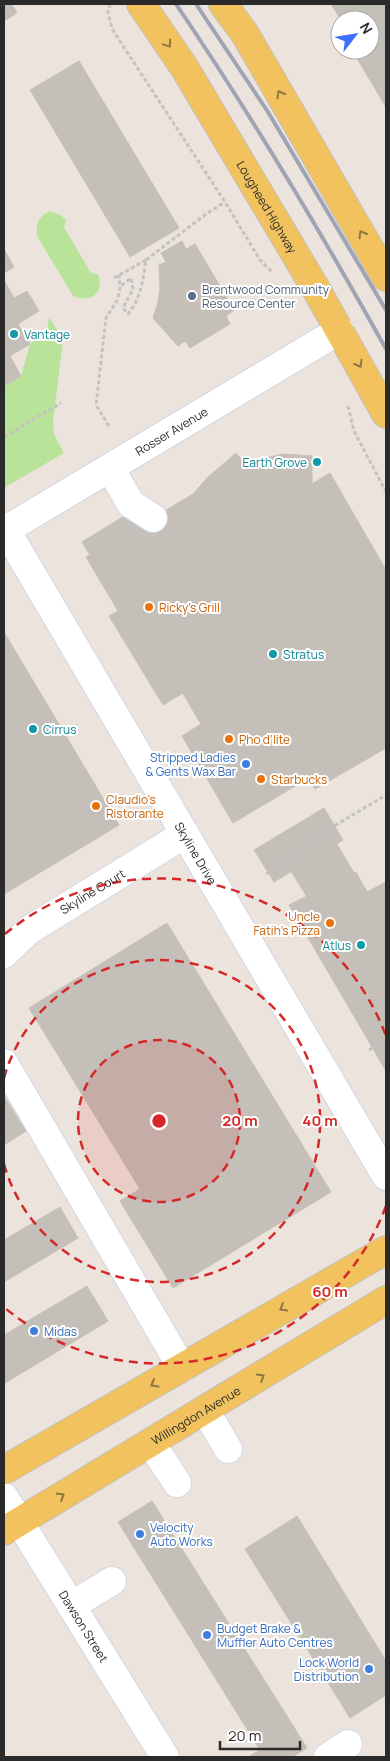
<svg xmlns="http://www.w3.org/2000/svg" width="390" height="1761" font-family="Manrope,sans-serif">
<rect width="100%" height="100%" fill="#ece4dc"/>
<!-- green -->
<g fill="#b8e399">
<path d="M50,211L62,216L66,220L64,227L91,273L98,274C105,294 91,303 73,296L37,236C35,224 39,216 50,211Z"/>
<polygon points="49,317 63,340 53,422 54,434 64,453 4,488 4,386 21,376 30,344 47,331"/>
</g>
<!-- building -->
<g fill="#c4bfb8" stroke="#c8c0b6">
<polygon points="4,4 12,4 17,13 4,21"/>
<polygon points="331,4 386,4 386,107 355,55 360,52 359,50 370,50 370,20 341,20"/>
<polygon points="79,61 179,228 130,257 30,90"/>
<polygon points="182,241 186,249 195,244 234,310 226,316 230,324 190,348 185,341 178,346 153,318 158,302 160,289 159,265 166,262 161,253"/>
<polygon points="4,249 14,267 4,273"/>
<polygon points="4,280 14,298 27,291 39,311 18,324 30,344 10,356 21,376 4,386"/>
<polygon points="236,453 248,468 265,458 283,454 312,456 312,484 330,473 386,570 386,748 315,789 299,762 242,795 134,609 121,616 86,557 90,555 82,542 129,513 139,526 153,518 193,494 208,477"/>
<polygon points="134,609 183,693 163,705 109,616 118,611 121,616"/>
<polygon points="4,632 119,825 4,894"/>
<polygon points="201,724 242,795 299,762 309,778 233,823 182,736"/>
<polygon points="324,808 343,840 274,882 254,850"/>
<polygon points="337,844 354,873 367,892 386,882 386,1040 363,1001 369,998 291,871"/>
<polygon points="356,872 367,892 318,916 369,998 363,1001 386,1040 386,1071 289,905"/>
<polygon points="167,923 331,1192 173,1288 120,1201 140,1189 29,1008"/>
<polygon points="4,1096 26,1131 4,1145"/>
<polygon points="60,1207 78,1238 4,1282 4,1240"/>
<polygon points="87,1286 108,1321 5,1383 4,1380 4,1335"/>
<polygon points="152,1501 307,1748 292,1757 248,1757 260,1750 118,1522"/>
<polygon points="297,1516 386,1661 386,1695 350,1718 245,1549"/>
</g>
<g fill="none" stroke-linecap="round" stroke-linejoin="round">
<!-- minor casing -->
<g stroke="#d2d7e3" stroke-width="30">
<g id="minor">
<polyline points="110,468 131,504 153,518"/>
<path id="s1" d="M6,530L386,1176"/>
<path id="s2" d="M4,531L340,330"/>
<path id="s3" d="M4,954L29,930L185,834"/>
<polyline points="4,1063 182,1368"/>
<polyline points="205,1410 228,1449"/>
<polyline points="151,1443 177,1483"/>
<path id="s4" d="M4,1497L165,1757"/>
<polyline points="71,1606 112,1581"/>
<polyline points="328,1757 348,1744"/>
</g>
</g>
<!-- major casing -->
<g stroke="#c3c3c3" stroke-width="30">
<g id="major">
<path id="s5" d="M141,4L184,67L316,289L386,414"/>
<polyline points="223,4 245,34 386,277"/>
<polyline points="4,1470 386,1250"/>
<path id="s6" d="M4,1531L386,1300"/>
</g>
</g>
<!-- path -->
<g stroke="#c3c3c3" stroke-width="3" stroke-dasharray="4 2.5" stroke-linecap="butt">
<polyline points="110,4 108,12 112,29 225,202 260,260 273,273"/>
<polyline points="146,260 206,214 225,202"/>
<path d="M114,278L146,260C143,280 141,298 128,314L123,308L133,289L131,278L121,286"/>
<polyline points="348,406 354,431 386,492"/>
<polyline points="109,426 96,405 106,318 118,299 120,286 119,275"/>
<polyline points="4,437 61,403"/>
<polyline points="266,874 291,859 324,832 386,795"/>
<polyline points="369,1050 386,1040"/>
</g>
<!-- minor -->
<use href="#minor" stroke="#fff" stroke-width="28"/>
<!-- major -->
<use href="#major" stroke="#f1c25d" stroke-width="28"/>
<!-- rail -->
<g stroke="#9fa4b5" stroke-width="4">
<path d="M176,4C251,115 321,232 386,349"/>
<polyline points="196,4 268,112 386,310"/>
</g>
</g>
<!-- one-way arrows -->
<defs><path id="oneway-chevron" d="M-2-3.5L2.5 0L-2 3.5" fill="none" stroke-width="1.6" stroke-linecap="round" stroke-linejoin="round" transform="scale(1.25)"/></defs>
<g stroke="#8e7644">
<use href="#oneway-chevron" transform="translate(168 44) rotate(56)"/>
<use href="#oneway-chevron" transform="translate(280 94) rotate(-120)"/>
<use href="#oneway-chevron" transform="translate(362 234) rotate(-120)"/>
<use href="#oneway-chevron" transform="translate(359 364) rotate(61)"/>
<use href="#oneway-chevron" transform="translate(283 1308) rotate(150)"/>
<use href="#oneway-chevron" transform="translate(261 1377) rotate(-31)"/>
<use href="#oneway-chevron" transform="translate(154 1384) rotate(150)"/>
<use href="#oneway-chevron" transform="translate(61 1496) rotate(-31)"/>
</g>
<!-- distance rings -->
<circle cx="159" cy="1121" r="81" fill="#d62828" fill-opacity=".12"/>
<g fill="none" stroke="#d62828" stroke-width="2.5" stroke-dasharray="9 6">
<circle cx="159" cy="1121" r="81"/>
<path d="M4 1078A161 161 0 1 1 4 1164"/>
<path d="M386 1206A242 242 0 0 1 5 1308M5 934A242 242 0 0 1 386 1036"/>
</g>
<!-- markers -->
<circle fill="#5c6f8a" stroke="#fff" stroke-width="2" cx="192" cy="296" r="5"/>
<g fill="#0f9aa8" stroke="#fff" stroke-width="2">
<circle cx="14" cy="334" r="5"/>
<circle cx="317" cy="462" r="5"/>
<circle cx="273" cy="654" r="5"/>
<circle cx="33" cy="729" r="5"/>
<circle cx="361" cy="945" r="5"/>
</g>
<g fill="#e8710a" stroke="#fff" stroke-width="2">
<circle cx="149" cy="607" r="5"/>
<circle cx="229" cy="739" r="5"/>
<circle cx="261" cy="779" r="5"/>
<circle cx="96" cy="806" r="5"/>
<circle cx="330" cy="923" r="5"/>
</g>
<g fill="#3f7fe0" stroke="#fff" stroke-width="2">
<circle cx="246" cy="764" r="5"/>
<circle cx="34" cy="1331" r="5"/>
<circle cx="140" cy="1534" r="5"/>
<circle cx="207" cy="1635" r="5"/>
<circle cx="369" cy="1669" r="5"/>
</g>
<g text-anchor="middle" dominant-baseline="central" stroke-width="4" stroke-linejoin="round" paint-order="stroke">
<!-- street labels -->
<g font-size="12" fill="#2a2a2a" stroke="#fff">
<text stroke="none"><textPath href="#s5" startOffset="239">Lougheed Highway</textPath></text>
<text stroke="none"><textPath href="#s2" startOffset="195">Rosser Avenue</textPath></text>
<text stroke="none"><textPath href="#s1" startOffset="375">Skyline Drive</textPath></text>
<text stroke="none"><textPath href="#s3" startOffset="109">Skyline Court</textPath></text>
<text stroke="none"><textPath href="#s6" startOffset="224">Willingdon Avenue</textPath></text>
<text stroke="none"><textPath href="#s4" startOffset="152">Dawson Street</textPath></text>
</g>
<!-- service labels -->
<g font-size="12" fill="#4e5e75" stroke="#fff" text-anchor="start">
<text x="202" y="289">Brentwood Community<tspan x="202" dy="14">Resource Center</tspan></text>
</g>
<!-- culture labels -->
<g font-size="12" fill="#0d838f" stroke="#fff" text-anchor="start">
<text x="24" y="334">Vantage</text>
<text x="307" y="462" text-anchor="end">Earth Grove</text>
<text x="283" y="654">Stratus</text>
<text x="43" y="729">Cirrus</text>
<text x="351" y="945" text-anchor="end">Atlus</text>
</g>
<!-- food labels -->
<g font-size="12" fill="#c56008" stroke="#fff" text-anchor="start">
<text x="159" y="607">Ricky's Grill</text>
<text x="239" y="739">Pho d'lite</text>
<text x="271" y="779">Starbucks</text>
<text x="106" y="799">Claudio's<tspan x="106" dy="14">Ristorante</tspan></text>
<text x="320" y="916" text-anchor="end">Uncle<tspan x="320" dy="14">Fatih's Pizza</tspan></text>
</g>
<!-- shop labels -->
<g font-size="12" fill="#366cbe" stroke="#fff" text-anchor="start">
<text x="236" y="757" text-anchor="end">Stripped Ladies<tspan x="236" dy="14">&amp; Gents Wax Bar</tspan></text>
<text x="44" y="1331">Midas</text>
<text x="150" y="1527">Velocity<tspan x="150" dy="14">Auto Works</tspan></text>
<text x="217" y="1628">Budget Brake &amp;<tspan x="217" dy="14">Muffler Auto Centres</tspan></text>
<text x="359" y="1662" text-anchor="end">Lock World<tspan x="359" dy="14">Distribution</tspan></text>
</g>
</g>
<circle cx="159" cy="1121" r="8" fill="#d62828" stroke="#fff" stroke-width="2.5"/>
<g font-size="15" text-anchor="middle" font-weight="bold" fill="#d62828" stroke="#fff" stroke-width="4" stroke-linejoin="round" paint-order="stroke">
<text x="240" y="1126">20 m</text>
<text x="320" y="1126">40 m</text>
<text x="330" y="1297">60 m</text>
</g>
<!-- border -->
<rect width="390" height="1761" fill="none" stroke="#2a2a2a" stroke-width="10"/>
<!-- north arrow -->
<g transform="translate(355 35) rotate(59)"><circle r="24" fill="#ffffff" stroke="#aaaaaa"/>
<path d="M0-4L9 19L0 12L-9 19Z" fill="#3c70fa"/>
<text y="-8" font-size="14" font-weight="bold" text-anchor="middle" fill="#2a2a2a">N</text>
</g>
<!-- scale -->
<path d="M220 1741v8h80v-8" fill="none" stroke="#2a2a2a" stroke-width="2.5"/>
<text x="228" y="1741" font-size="15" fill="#2a2a2a" stroke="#ffffff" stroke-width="4" paint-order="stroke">20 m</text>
</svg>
